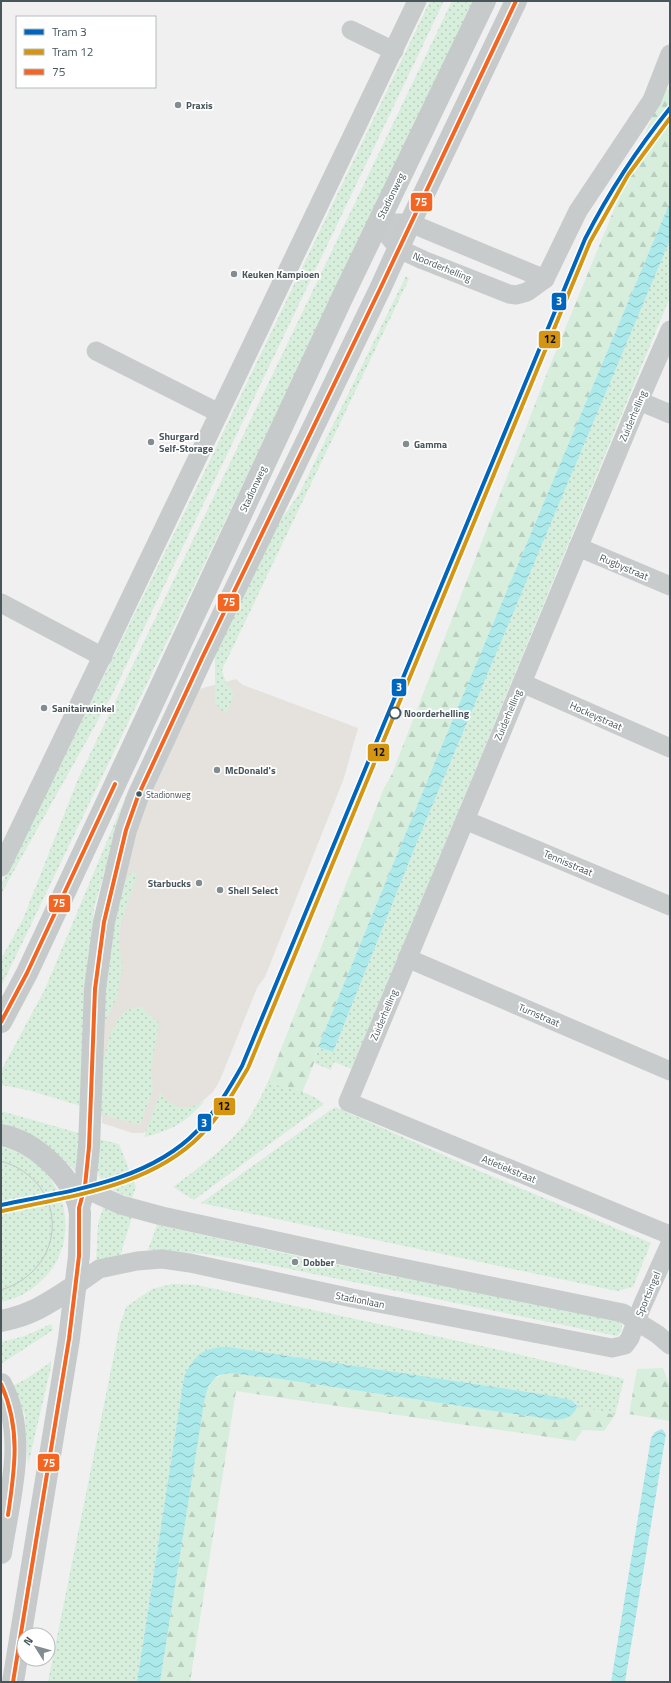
<svg xmlns="http://www.w3.org/2000/svg" width="671" height="1683" font-family="'Titillium Web',sans-serif">
<defs>
<pattern id="grass-dots" width="8" height="8" patternUnits="userSpaceOnUse"><rect width="8" height="8" fill="#d6eedb"/><path d="M2 2h.1M6 6h.1" fill="none" stroke="#b9cebe" stroke-width="1.8" stroke-linecap="round"/></pattern>
<pattern id="forest-firs" width="22" height="20" patternUnits="userSpaceOnUse"><rect width="22" height="20" fill="#d6eedb"/><path d="M5 1l3.5 6h-7zM16 11l3.5 6h-7z" fill="#b9cebe"/></pattern>
<pattern id="water-waves" width="16" height="10" patternUnits="userSpaceOnUse"><rect width="16" height="10" fill="#ace9ea"/><path d="M0 5q4-4 8 0t8 0" fill="none" stroke="#8ec0c1"/></pattern>
</defs>
<rect width="100%" height="100%" fill="#f1f0f0"/>
<!-- commercial -->
<polygon fill="#e5e2de" points="236,679 243,685 358,728 344,778 265,977 257,988 220,1080 213,1092 184,1117 165,1127 142,1133 132,1133 102,1123 103,1031 128,849 138,822 199,689"/>
<!-- grass -->
<g fill="url(#grass-dots)">
<polygon points="430,1 444,1 111,697 1,894 1,885 198,485"/>
<polygon points="452,1 475,1 1,987 1,959 23,919 78,779"/>
<polygon points="670,240 670,297 352,1069 334,1062 331,1070 314,1063 318,1047 333,1052 419,837"/>
<polygon points="406,276 409,279 222,670 226,683 234,693 227,712 220,710 215,701 215,656 274,530 299,494"/>
<polygon points="128,791 94,908 87,991 84,1107 28,1090 1,1085 1,1071 45,989"/>
<polygon points="132,872 137,874 121,923 119,942 122,967 117,997 102,1028 105,948 121,886"/>
<path d="M140,1006L159,1023L151,1069L153,1090L140,1125L97,1113C100,1086 103,1030 125,1012C129,1009 135,1008 140,1006Z"/>
<path d="M268,1082C286,1088 310,1091 324,1104L194,1200L173,1187C202,1165 233,1144 252,1113C258,1103 263,1092 268,1082Z"/>
<path d="M160,1093C176,1110 184,1112 205,1101C186,1122 171,1131 144,1137Z"/>
<polygon points="335,1107 477,1170 651,1243 633,1287 617,1291 201,1203"/>
<polygon points="1,1111 82,1134 79,1174 53,1150 41,1141 1,1125"/>
<path d="M98,1139L119,1144L136,1187L132,1198C94,1184 95,1176 98,1139Z"/>
<path d="M1,1147C72,1163 90,1253 27,1292C19,1297 10,1300 1,1302Z"/>
<polygon points="104,1205 132,1217 120,1256 96,1265 98,1224"/>
<path d="M157,1225L370,1272L565,1308L621,1322C623,1328 622,1332 617,1336L265,1264L205,1254L162,1250H148Z"/>
<polygon points="172,1284 197,1285 491,1348 624,1379 615,1415 578,1406 576,1403 541,1394 229,1347 184,1377 137,1682 48,1682 120,1325 126,1307 152,1289"/>
<polygon points="51,1324 53,1330 1,1364 1,1342 25,1336"/>
<polygon points="51,1362 51,1367 28,1465 25,1415 12,1386 26,1379"/>
</g>
<!-- forest -->
<g fill="url(#forest-firs)">
<polygon points="664,88 670,90 670,202 435,762 318,1047 314,1063 302,1093 268,1082 384,788 392,774 549,368"/>
<polygon points="663,1368 670,1386 670,1421 629,1414 637,1369"/>
<path d="M229,1373L280,1379L554,1420L574,1413L578,1406L615,1415L604,1431L583,1430L575,1441L236,1391L190,1682H160L205,1397C210,1382 213,1377 229,1373Z"/>
</g>
<!-- water -->
<g fill="url(#water-waves)">
<polygon points="670,202 670,240 419,837 333,1052 318,1047 435,762"/>
<path d="M229,1347L541,1394L571,1400L578,1406C572,1418 566,1419 554,1420L280,1379L229,1373L217,1376L209,1385L205,1397L160,1682H137L184,1377C196,1353 202,1348 229,1347Z"/>
<polygon points="662,1429 666,1434 625,1682 611,1682 651,1438 655,1432"/>
</g>
<g fill="none" stroke-linecap="round" stroke-linejoin="round">
<!-- street -->
<g stroke="#c8cbcc" stroke-width="19">
<polyline points="351,30 394,51"/>
<polyline points="378,223 399,249 423,260 509,294 516,295 527,292 545,279 578,211 652,100 670,54"/>
<polyline points="378,223 410,223 545,279"/>
<polyline points="670,330 639,401 348,1102 670,1235"/>
<polyline points="96,351 219,413"/>
<polyline points="639,401 670,414"/>
<polyline points="578,547 670,586"/>
<polyline points="1,603 103,657"/>
<polyline points="522,683 670,748"/>
<polyline points="465,820 670,906"/>
<polyline points="1,867 417,1"/>
<polyline points="407,958 670,1071"/>
<polyline points="72,1183 121,1205 162,1216 378,1263 623,1313 657,1334 670,1345"/>
<polyline points="75,1286 99,1269 137,1261 162,1259 190,1263 352,1298 612,1348 625,1345 630,1338 642,1306 670,1244"/>
</g>
<!-- primary -->
<g stroke="#c6cacb" stroke-width="22">
<polyline points="1,1022 27,973 343,296 485,1"/>
<path d="M1,1135C35,1141 75,1178 80,1213L79,1256L69,1339L13,1682"/>
<polyline points="79,1208 85,1186 89,1147 95,989 104,922 126,830 138,796 202,658 380,289 410,223 516,1"/>
<path d="M1,1321C32,1315 49,1303 75,1286"/>
<path d="M1,1384C29,1436 9,1498 1,1553"/>
</g>
<!-- tram -->
<path stroke="#c3c6c7" stroke-width="1" d="M1,1161C70,1181 69,1269 1,1290"/>
<!-- bus-1 casing -->
<g stroke="#fff" stroke-width="7">
<g id="bus-1">
<polyline points="1,1022 27,973 115,784"/>
<path d="M1,1384C21,1428 15,1468 8,1515"/>
<polyline points="13,1682 69,1339 79,1256 79,1208 85,1186 89,1147 95,989 104,922 126,830 138,796 202,658 380,289 516,1"/>
</g>
</g>
<!-- bus-1 -->
<use href="#bus-1" stroke="#f26522" stroke-width="4"/>
<!-- tram-1 casing -->
<g stroke="#fff" stroke-width="7">
<path id="tram-1" d="M1,1205C67,1191 148,1182 197,1131C216,1111 229,1089 242,1066L585,239C609,192 637,149 670,108"/>
</g>
<!-- tram-2 casing -->
<g stroke="#fff" stroke-width="7">
<path id="tram-2" d="M2,1211C70,1196 150,1187 201,1135C220,1116 234,1092 248,1068L590,242L628,175L670,118"/>
</g>
<!-- tram-1 -->
<use href="#tram-1" stroke="#0065bd" stroke-width="4"/>
<!-- tram-2 -->
<use href="#tram-2" stroke="#d49612" stroke-width="4"/>
</g>
<!-- markers -->
<g fill="#838c90" stroke="#fff" stroke-width="1.5">
<circle cx="178" cy="105" r="4"/>
<circle cx="234" cy="274" r="4"/>
<circle cx="151" cy="442" r="4"/>
<circle cx="406" cy="444" r="4"/>
<circle cx="44" cy="708" r="4"/>
<circle cx="217" cy="770" r="4"/>
<circle cx="199" cy="883" r="4"/>
<circle cx="220" cy="890" r="4"/>
<circle cx="295" cy="1262" r="4"/>
</g>
<circle fill="#fff" stroke="#48565c" stroke-width="2" cx="395" cy="713" r="5.5"/>
<circle fill="#48565c" stroke="#fff" stroke-width="1.5" cx="139" cy="794" r="3.5"/>
<g text-anchor="middle" dominant-baseline="central" stroke-width="3.5" stroke-linejoin="round" paint-order="stroke">
<!-- bus labels -->
<g font-size="9" fill="#48565c" stroke="#fff" text-anchor="start">
<text x="146" y="794">Stadionweg</text>
</g>
<!-- poi labels -->
<g font-size="10" font-weight="bold" fill="#48565c" stroke="#fff" text-anchor="start">
<text x="186" y="105">Praxis</text>
<text x="242" y="274">Keuken Kampioen</text>
<text x="159" y="436">Shurgard<tspan x="159" dy="12">Self-Storage</tspan></text>
<text x="414" y="444">Gamma</text>
<text x="52" y="708">Sanitairwinkel</text>
<text x="225" y="770">McDonald's</text>
<text x="191" y="883" text-anchor="end">Starbucks</text>
<text x="228" y="890">Shell Select</text>
<text x="303" y="1262">Dobber</text>
</g>
<!-- street labels -->
<g font-size="10" fill="#48565c" stroke="#fff">
<text transform="translate(391 196) rotate(-64)">Stadionweg</text>
<text transform="translate(442 267) rotate(22)">Noorderhelling</text>
<text transform="translate(633 416) rotate(-67)">Zuiderhelling</text>
<text transform="translate(253 489) rotate(-65)">Stadionweg</text>
<text transform="translate(624 567) rotate(23)">Rugbystraat</text>
<text transform="translate(508 715) rotate(-67)">Zuiderhelling</text>
<text transform="translate(596 716) rotate(24)">Hockeystraat</text>
<text transform="translate(568 863) rotate(23)">Tennisstraat</text>
<text transform="translate(384 1015) rotate(-67)">Zuiderhelling</text>
<text transform="translate(539 1015) rotate(23)">Turnstraat</text>
<text transform="translate(509 1169) rotate(22)">Atletiekstraat</text>
<text transform="translate(648 1294) rotate(-67)">Sportsingel</text>
<text transform="translate(360 1300) rotate(11)">Stadionlaan</text>
</g>
<!-- stop labels -->
<g font-size="10" font-weight="bold" fill="#48565c" stroke="#fff" text-anchor="start">
<text x="404" y="713">Noorderhelling</text>
</g>
</g>
<g stroke="#fff" stroke-width="1.5">
<rect x="410" y="192" width="23" height="20" rx="4" fill="#f26522"/>
<rect x="551" y="292" width="16" height="19" rx="4" fill="#0065bd"/>
<rect x="538" y="330" width="23" height="19" rx="4" fill="#d49612"/>
<rect x="217" y="593" width="23" height="19" rx="4" fill="#f26522"/>
<rect x="391" y="678" width="16" height="19" rx="4" fill="#0065bd"/>
<rect x="367" y="743" width="23" height="19" rx="4" fill="#d49612"/>
<rect x="48" y="894" width="23" height="19" rx="4" fill="#f26522"/>
<rect x="213" y="1097" width="23" height="19" rx="4" fill="#d49612"/>
<rect x="197" y="1113" width="15" height="19" rx="4" fill="#0065bd"/>
<rect x="37" y="1453" width="23" height="19" rx="4" fill="#f26522"/>
</g>
<g font-size="11" text-anchor="middle" font-weight="bold" fill="#fff">
<text x="421" y="206">75</text>
<text x="559" y="305">3</text>
<text x="229" y="606">75</text>
<text x="399" y="691">3</text>
<text x="59" y="907">75</text>
<text x="204" y="1127">3</text>
<text x="49" y="1467">75</text>
</g>
<g font-size="11" text-anchor="middle" font-weight="bold" fill="#111">
<text x="550" y="343">12</text>
<text x="379" y="756">12</text>
<text x="224" y="1110">12</text>
</g>
<!-- border -->
<rect width="671" height="1683" fill="none" stroke="#48565c" stroke-width="4"/>
<!-- legend -->
<rect x="16" y="16" width="140" height="72" fill="#ffffff" stroke="#b6bbbe"/>
<rect x="24" y="29" width="20" height="6" fill="#0065bd" stroke="#b6bbbe"/>
<text x="52" y="36" font-size="12" fill="#48565c">Tram 3</text>
<rect x="24" y="49" width="20" height="6" fill="#d49612" stroke="#b6bbbe"/>
<text x="52" y="56" font-size="12" fill="#48565c">Tram 12</text>
<rect x="24" y="69" width="20" height="6" fill="#f26522" stroke="#b6bbbe"/>
<text x="52" y="76" font-size="12" fill="#48565c">75</text>
<!-- north arrow -->
<g transform="translate(36 1647) rotate(307)"><circle r="19" fill="#ffffff" stroke="#b6bbbe"/>
<path d="M0-3L7 15L0 10L-7 15Z" fill="#838c90"/>
<text y="-6" font-size="11" font-weight="bold" text-anchor="middle" fill="#48565c">N</text>
</g>
</svg>
